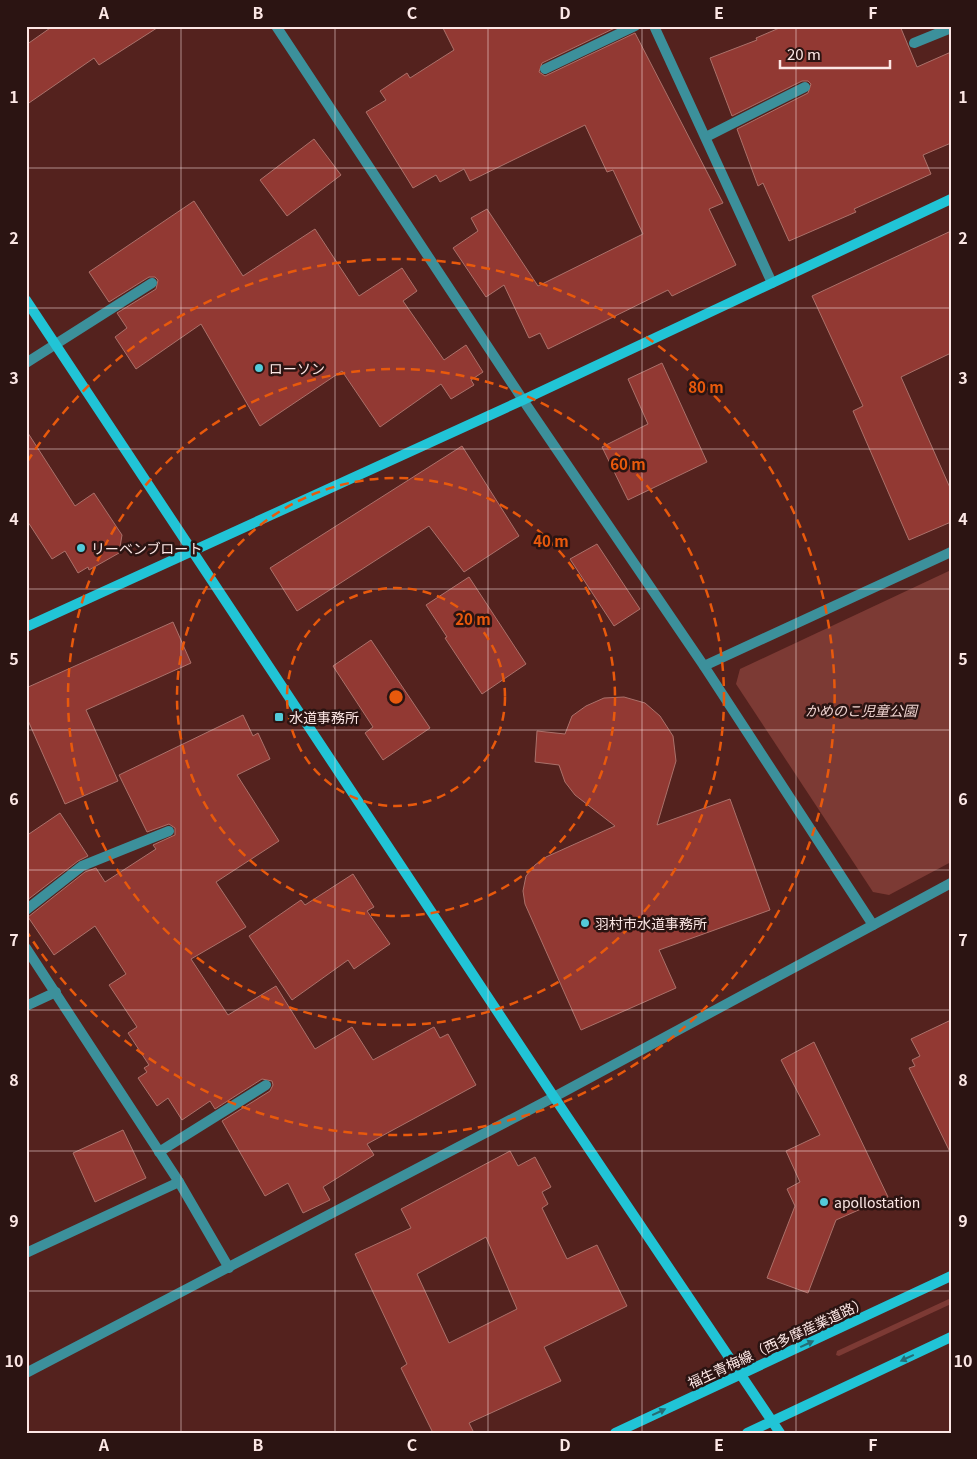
<svg xmlns="http://www.w3.org/2000/svg" width="977" height="1459" font-family="Georgia,'Noto Sans JP',serif">
<rect width="100%" height="100%" fill="#54221e"/>
<!-- green -->
<g fill="#7c3a34">
<polygon points="951,570 951,862 889,895 873,892 736,684 740,669"/>
<polygon points="951,1298 951,1304 839,1356 836,1355 837,1351"/>
</g>
<!-- building -->
<g fill="#923933" stroke="#ab716a" fill-rule="evenodd">
<polygon points="53,26 160,26 99,65 94,58 26,105 26,45"/>
<polygon points="442,26 619,26 542,63 539,72 545,76 635,33 723,203 709,209 736,265 672,296 668,290 548,349 540,333 529,338 504,285 486,297 453,248 478,231 471,218 487,209 538,286 643,234 613,170 607,172 585,125 470,181 464,169 440,182 436,175 413,188 366,112 386,100 380,91 407,73 410,78 454,50"/>
<polygon points="784,26 900,26 917,67 951,52 951,143 923,155 931,174 854,209 856,212 789,241 763,183 758,186 737,129 808,93 811,84 808,81 802,81 732,116 710,58 757,40 756,38"/>
<polygon points="314,139 341,175 287,216 260,180"/>
<polygon points="194,201 243,276 315,229 359,296 402,268 417,291 403,301 444,360 466,345 483,372 471,380 474,385 451,399 441,384 380,427 342,371 260,426 201,324 136,369 115,337 127,328 117,313 156,289 158,280 155,277 149,277 109,302 89,272"/>
<polygon points="951,231 951,353 901,377 951,490 951,522 909,540 853,411 863,406 812,296"/>
<polygon points="662,363 707,462 628,500 602,447 648,424 628,379"/>
<polygon points="26,430 75,506 94,493 122,535 119,553 89,570 88,567 78,573 65,551 52,559 26,519"/>
<polygon points="462,446 519,536 464,572 429,526 297,611 270,568"/>
<polygon points="597,544 640,609 614,626 570,559"/>
<polygon points="469,577 526,664 482,694 445,638 447,637 426,605"/>
<polygon points="173,622 191,663 86,710 118,781 65,804 26,716 26,688"/>
<polygon points="371,640 430,728 383,760 365,733 373,727 333,666"/>
<polygon points="624,697 645,703 660,716 673,736 676,761 657,825 730,799 770,910 659,950 676,988 581,1030 525,904 523,891 526,876 535,865 546,857 615,826 575,795 565,782 559,765 535,762 537,731 565,734 572,716 586,706 604,698"/>
<polygon points="243,715 253,736 258,733 270,759 237,775 279,841 216,882 246,927 191,959 228,1015 276,986 315,1049 352,1027 373,1060 434,1027 440,1038 448,1034 476,1085 367,1144 374,1155 323,1187 330,1200 303,1213 288,1183 265,1196 222,1121 270,1091 273,1085 272,1081 262,1079 215,1109 210,1101 182,1120 168,1098 157,1106 138,1078 147,1072 144,1068 149,1065 128,1033 137,1027 109,985 126,974 95,926 54,955 28,917 85,872 96,868 105,882 156,849 153,845 175,835 175,828 169,824 147,832 119,775"/>
<polygon points="60,813 88,856 78,861 26,901 26,836"/>
<polygon points="353,874 374,907 367,911 390,944 354,969 348,960 292,1000 249,936 301,900 305,905"/>
<polygon points="951,1020 951,1154 909,1068 915,1066 912,1060 920,1056 911,1039"/>
<polygon points="814,1042 888,1197 836,1220 808,1293 767,1278 795,1206 787,1189 800,1182 786,1151 820,1135 781,1060"/>
<polygon points="123,1130 146,1178 95,1202 73,1153"/>
<path d="M510,1151L518,1166L535,1157L551,1187L542,1192L548,1204L542,1208L567,1259L597,1245L627,1306L544,1347L561,1381L469,1423L474,1433H433L401,1368L407,1364L355,1254L411,1228L401,1209ZM486,1237L517,1309L449,1343L417,1274Z"/>
</g>
<g fill="none" stroke-linecap="round" stroke-linejoin="round">
<!-- lane -->
<g stroke="#3c909b" stroke-width="10">
<polyline points="914,43 951,28"/>
<polyline points="545,69 635,26"/>
<polyline points="706,137 805,87"/>
<polyline points="26,363 152,283"/>
<polyline points="26,910 82,866 169,831"/>
<polyline points="159,1152 266,1085"/>
</g>
<!-- street -->
<g stroke="#3c909b" stroke-width="10">
<polyline points="276,26 523,400 704,666 873,925"/>
<polyline points="654,26 772,283"/>
<polyline points="704,666 951,552"/>
<polyline points="26,948 179,1182 229,1268"/>
<polyline points="26,1006 56,992"/>
<polyline points="26,1253 179,1182"/>
<polyline points="26,1373 554,1097 951,883"/>
</g>
<!-- secondary -->
<g stroke="#21c4d6" stroke-width="10">
<polyline points="26,300 554,1097 780,1433"/>
<polyline points="26,627 523,400 951,199"/>
<polyline points="615,1433 951,1276"/>
<polyline points="747,1433 951,1337"/>
</g>
</g>
<!-- one-way arrows -->
<defs><path id="oneway-solid" d="M-6-.8H1V-3.2L6.5 0L1 3.2V.8H-6Z" transform="scale(1.25)"/></defs>
<g fill="#266c74">
<use href="#oneway-solid" transform="translate(807 1344) rotate(-25)"/>
<use href="#oneway-solid" transform="translate(907 1358) rotate(155)"/>
<use href="#oneway-solid" transform="translate(659 1412) rotate(-25)"/>
</g>
<!-- grid -->
<path fill="none" stroke="#fce7e5" stroke-width="1" stroke-opacity="0.55" d="M181,26V1433M335,26V1433M488,26V1433M642,26V1433M796,26V1433M26,168H951M26,308H951M26,449H951M26,589H951M26,730H951M26,870H951M26,1010H951M26,1151H951M26,1291H951"/>
<!-- distance rings -->
<g fill="none" stroke="#e8590c" stroke-width="2.5" stroke-dasharray="9 6">
<circle cx="396" cy="697" r="109"/>
<circle cx="396" cy="697" r="219"/>
<circle cx="396" cy="697" r="328"/>
<path d="M27 462A438 438 0 1 1 27 932"/>
</g>
<!-- markers -->
<g fill="#53cbda" stroke="#2b1412" stroke-width="2">
<circle cx="259" cy="368" r="5"/>
<circle cx="81" cy="548" r="5"/>
<rect x="274" y="712" width="10" height="10" rx="2.5"/>
<circle cx="585" cy="923" r="5"/>
<circle cx="824" cy="1202" r="5"/>
</g>
<g text-anchor="middle" dominant-baseline="central" stroke-width="5" stroke-linejoin="round" paint-order="stroke">
<!-- poi labels -->
<g font-size="14" fill="#fce7e5" stroke="#2b1412" text-anchor="start">
<text x="269" y="368">ローソン</text>
<text x="91" y="548">リーベンブロート</text>
<text x="289" y="717">水道事務所</text>
<text x="595" y="923">羽村市水道事務所</text>
<text x="834" y="1202">apollostation</text>
</g>
<!-- park labels -->
<g font-size="14" font-style="italic" fill="#efd4d1" stroke="#2b1412">
<text x="861" y="710">かめのこ児童公園</text>
</g>
<!-- street labels -->
<g font-size="14" fill="#fce7e5" stroke="#2b1412">
<text transform="translate(777 1342) rotate(-25)">福生青梅線（西多摩産業道路）</text>
</g>
</g>
<circle cx="396" cy="697" r="8" fill="#e8590c" stroke="#2b1412" stroke-width="2.5"/>
<g font-size="15" text-anchor="middle" font-weight="bold" fill="#e8590c" stroke="#2b1412" stroke-width="5" stroke-linejoin="round" paint-order="stroke">
<text x="706" y="393">80 m</text>
<text x="628" y="470">60 m</text>
<text x="551" y="547">40 m</text>
<text x="473" y="625">20 m</text>
</g>
<!-- border -->
<rect width="977" height="1459" fill="none" stroke="#2b1412" stroke-width="55"/>
<!-- scale -->
<path d="M780 60v8h110v-8" fill="none" stroke="#fce7e5" stroke-width="2.5"/>
<text x="787" y="60" font-size="15" fill="#fce7e5" stroke="#2b1412" stroke-width="4" paint-order="stroke">20 m</text>
<rect x="28" y="28" width="922" height="1404" fill="none" stroke="#fce7e5" stroke-width="2"/>
<g font-size="16" text-anchor="middle" font-weight="bold" fill="#fce7e5">
<text x="104" y="19">A</text>
<text x="258" y="19">B</text>
<text x="412" y="19">C</text>
<text x="565" y="19">D</text>
<text x="719" y="19">E</text>
<text x="873" y="19">F</text>
<text x="14" y="103">1</text>
<text x="963" y="103">1</text>
<text x="14" y="244">2</text>
<text x="963" y="244">2</text>
<text x="14" y="384">3</text>
<text x="963" y="384">3</text>
<text x="14" y="525">4</text>
<text x="963" y="525">4</text>
<text x="14" y="665">5</text>
<text x="963" y="665">5</text>
<text x="14" y="805">6</text>
<text x="963" y="805">6</text>
<text x="14" y="946">7</text>
<text x="963" y="946">7</text>
<text x="14" y="1086">8</text>
<text x="963" y="1086">8</text>
<text x="14" y="1227">9</text>
<text x="963" y="1227">9</text>
<text x="14" y="1367">10</text>
<text x="963" y="1367">10</text>
<text x="104" y="1451">A</text>
<text x="258" y="1451">B</text>
<text x="412" y="1451">C</text>
<text x="565" y="1451">D</text>
<text x="719" y="1451">E</text>
<text x="873" y="1451">F</text>
</g>
</svg>
